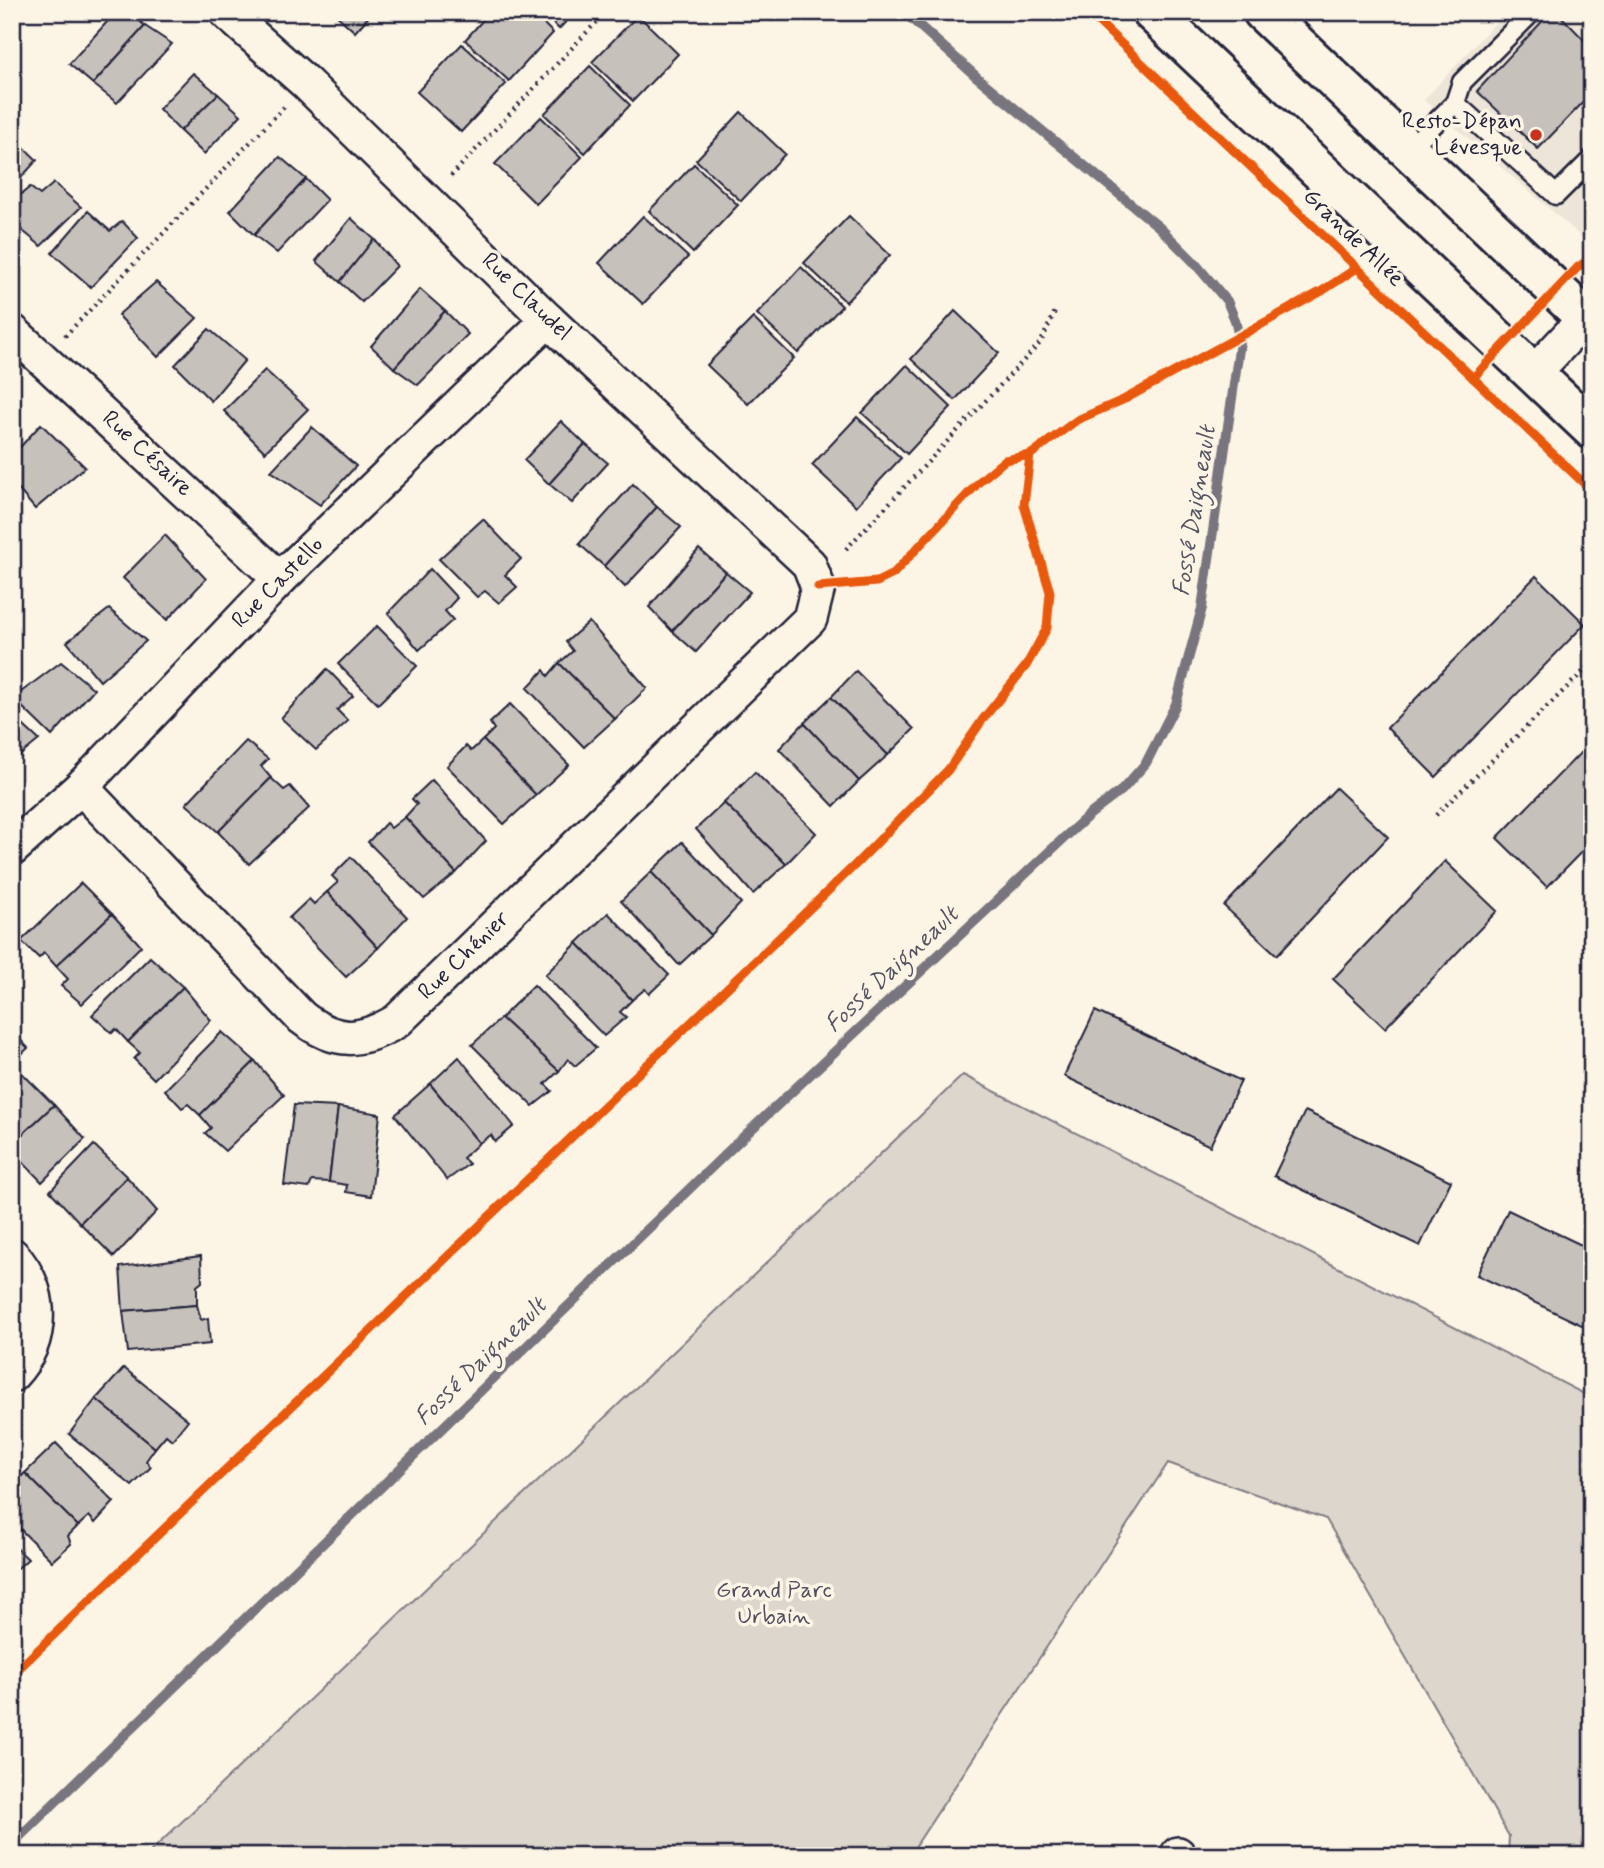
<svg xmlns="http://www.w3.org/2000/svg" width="1604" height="1868" font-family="Mynerve,sans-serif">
<rect width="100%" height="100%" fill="#fcf5e5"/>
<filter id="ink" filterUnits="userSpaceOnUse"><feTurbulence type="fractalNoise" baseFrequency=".0143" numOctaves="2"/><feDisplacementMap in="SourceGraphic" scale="14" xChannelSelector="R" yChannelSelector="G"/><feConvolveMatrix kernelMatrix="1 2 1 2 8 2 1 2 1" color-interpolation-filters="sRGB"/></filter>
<g filter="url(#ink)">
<!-- built -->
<polygon fill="#ece5d8" points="1505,12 1572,12 1592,30 1592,249 1575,231 1424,100"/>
<!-- green -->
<polygon fill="#dcd6cc" stroke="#7f7c84" stroke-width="2" points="963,1075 1592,1398 1592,1856 1508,1856 1509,1836 1326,1519 1168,1463 909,1856 146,1856"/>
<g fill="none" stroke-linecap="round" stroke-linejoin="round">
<!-- stream -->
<polyline stroke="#78757e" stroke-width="10" points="12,1844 742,1138 1064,838 1089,815 1122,790 1146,763 1176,704 1202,608 1240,342 1235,320 1227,301 1193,261 1159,227 978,78 904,12"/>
</g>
<!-- building -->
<g fill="#c6c1bb" stroke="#22223b" stroke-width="2">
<polygon points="116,12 130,12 145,26 93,84 69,64"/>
<polygon points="333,12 373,12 355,32"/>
<polygon points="490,12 532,12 553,33 509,81 465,40"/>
<polygon points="542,12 575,12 559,29"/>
<polygon points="1551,12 1557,12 1592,48 1592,93 1538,149 1477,91"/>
<polygon points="638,15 678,54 633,101 592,62"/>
<polygon points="145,26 172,44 117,103 93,84"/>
<polygon points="462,44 506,84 461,132 417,92"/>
<polygon points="590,66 630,105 585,153 544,114"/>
<polygon points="193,73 218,94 180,131 159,109"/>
<polygon points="218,94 241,115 204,154 180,131"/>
<polygon points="741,112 785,154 741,201 696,160"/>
<polygon points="541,117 582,157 536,204 495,164"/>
<polygon points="12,136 37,160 12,188"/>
<polygon points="280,157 306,179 254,235 230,211"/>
<polygon points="694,164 738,205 693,253 649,211"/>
<polygon points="306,179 327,200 277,253 254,235"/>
<polygon points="54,183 81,207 41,246 12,222 12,202 30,187 40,195"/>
<polygon points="88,211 110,231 122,221 138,238 91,287 52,253"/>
<polygon points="643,216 688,257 643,304 599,263"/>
<polygon points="849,216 890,255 846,302 804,263"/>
<polygon points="351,218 374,239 340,282 316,261"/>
<polygon points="374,239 397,266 362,302 340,282"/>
<polygon points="801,267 842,306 798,353 757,314"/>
<polygon points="156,282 197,318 158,357 118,315"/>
<polygon points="420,289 445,311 394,368 371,346"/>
<polygon points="445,311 468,334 418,385 394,368"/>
<polygon points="955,311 999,353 955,400 911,359"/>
<polygon points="753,318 794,358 748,404 707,365"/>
<polygon points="209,329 245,360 211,401 175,365"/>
<polygon points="907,365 951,407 907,454 862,413"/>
<polygon points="265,370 308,409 265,452 224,411"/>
<polygon points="857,417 901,458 856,506 812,465"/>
<polygon points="561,421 585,444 549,484 524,460"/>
<polygon points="41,424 85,467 35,509 12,482 12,456"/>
<polygon points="312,427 356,466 320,505 271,471"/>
<polygon points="585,444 608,463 572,503 549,484"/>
<polygon points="633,484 657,507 604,566 579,544"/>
<polygon points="657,507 681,527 625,587 604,566"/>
<polygon points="483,519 521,559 505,575 517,587 499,603 485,591 477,597 439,559"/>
<polygon points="165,535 206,579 167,620 123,578"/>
<polygon points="699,549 726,572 672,631 649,607"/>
<polygon points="430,569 457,598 445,611 453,620 419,650 388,613"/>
<polygon points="726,572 750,592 696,652 672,631"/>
<polygon points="1536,576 1585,624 1436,777 1387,728"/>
<polygon points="109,609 146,641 100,681 67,642"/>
<polygon points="589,622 647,688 615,719 559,663 573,651 566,642"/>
<polygon points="377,626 417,666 378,704 338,664"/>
<polygon points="61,662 94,689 52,736 13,698"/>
<polygon points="559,663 615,719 584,747 527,688 544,670 548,676"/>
<polygon points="327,669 353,696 337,710 348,721 316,750 281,718"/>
<polygon points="856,671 914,729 888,755 831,697"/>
<polygon points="831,697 888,755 859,781 804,723"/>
<polygon points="510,704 569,765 536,795 483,740 494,729 490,723"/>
<polygon points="12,715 39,740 12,762"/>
<polygon points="804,723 859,781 834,806 779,749"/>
<polygon points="483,740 536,795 504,824 447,766 466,746 471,751"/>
<polygon points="246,741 268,759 261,766 271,778 218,832 186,804"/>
<polygon points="1592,741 1592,841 1547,887 1497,838"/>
<polygon points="755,772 816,833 786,864 724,803"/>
<polygon points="271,778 284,790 290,786 309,808 249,864 218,832"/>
<polygon points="432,780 486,841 456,873 405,817 417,804 412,799"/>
<polygon points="1336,788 1388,837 1277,955 1224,906"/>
<polygon points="724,803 786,864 753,894 696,829"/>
<polygon points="405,817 456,873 424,899 368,842 386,823 391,828"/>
<polygon points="682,842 741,903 711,935 651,872"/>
<polygon points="351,857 407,917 378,948 327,892 338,882 332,876"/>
<polygon points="1445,861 1497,911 1385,1028 1333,979"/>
<polygon points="651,872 711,935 679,965 621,901"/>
<polygon points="81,883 112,914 56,966 44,953 39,958 21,941"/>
<polygon points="327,892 378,948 346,977 289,918 309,899 314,904"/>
<polygon points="608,913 669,975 649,994 645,989 632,1000 577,943"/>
<polygon points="112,914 141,946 82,1004 61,986 68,979 56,966"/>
<polygon points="577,943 632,1000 620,1012 626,1017 604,1036 545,975"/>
<polygon points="150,957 183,987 128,1042 116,1029 112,1033 92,1015"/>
<polygon points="534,985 596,1048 575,1066 568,1059 559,1071 501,1018"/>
<polygon points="183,987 211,1020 154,1079 134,1059 140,1053 128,1042"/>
<polygon points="1095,1011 1241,1081 1210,1146 1064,1076"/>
<polygon points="501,1018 559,1071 545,1084 552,1091 533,1106 472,1045"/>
<polygon points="12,1031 28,1048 12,1063"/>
<polygon points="222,1032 255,1061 200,1115 188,1104 182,1108 165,1090"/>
<polygon points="459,1057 514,1126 495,1142 491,1135 479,1143 430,1084"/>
<polygon points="255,1061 284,1095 225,1151 205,1133 211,1128 200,1115"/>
<polygon points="22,1073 54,1105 12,1144 12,1083"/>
<polygon points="430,1084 479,1143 463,1158 469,1164 447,1180 395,1115"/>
<polygon points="54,1105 85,1139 42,1182 12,1151 12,1144"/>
<polygon points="294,1105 338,1107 329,1182 312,1181 309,1188 284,1185"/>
<polygon points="338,1107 380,1114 371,1196 346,1192 347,1185 329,1182"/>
<polygon points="1305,1111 1451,1181 1420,1246 1274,1176"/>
<polygon points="94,1145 127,1177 80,1223 50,1191"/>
<polygon points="127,1177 157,1211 114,1257 80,1223"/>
<polygon points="1508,1210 1592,1250 1592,1330 1477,1275"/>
<polygon points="201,1256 202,1282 197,1286 197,1305 123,1311 120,1267"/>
<polygon points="197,1305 201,1320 208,1318 210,1344 128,1352 123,1311"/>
<polygon points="124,1368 188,1420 172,1440 166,1435 155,1448 96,1399"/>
<polygon points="96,1399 155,1448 146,1461 151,1467 132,1486 69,1434"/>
<polygon points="56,1443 114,1502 95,1523 89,1516 78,1526 25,1473"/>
<polygon points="25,1473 78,1526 68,1536 71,1544 52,1561 12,1521 12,1485"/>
<polygon points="12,1544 28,1559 12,1573"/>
</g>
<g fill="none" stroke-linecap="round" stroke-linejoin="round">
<!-- service casing -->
<g stroke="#22223b" stroke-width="23">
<g id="service">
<polyline points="1455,103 1462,82 1528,16"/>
<polyline points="1408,150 1455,103 1556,195 1592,159"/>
</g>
</g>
<!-- minor casing -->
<g stroke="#22223b" stroke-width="38">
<g id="minor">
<polyline points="12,331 280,579"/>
<polyline points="1533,374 1592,311"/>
<path d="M81,787L301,1017C336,1044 360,1043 397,1021L810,619L818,587L809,564L548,320L306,83L226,12"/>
<polyline points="12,849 81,787 280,579 548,320"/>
<path d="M12,1255C44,1290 45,1340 12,1375"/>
<polyline points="1177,1856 1178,1854"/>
</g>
</g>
<!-- secondary casing -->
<g stroke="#22223b" stroke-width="44">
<g id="secondary">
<polyline points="1152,12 1592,429"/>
<polyline points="1263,12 1592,324"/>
</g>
</g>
<!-- path -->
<g stroke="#22223b" stroke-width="4.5" stroke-dasharray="2 5" stroke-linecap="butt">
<polyline points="451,176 606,12"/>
<polyline points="65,336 284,107"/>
<polyline points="846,549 1041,342 1056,309"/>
<polyline points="1436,815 1592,663"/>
</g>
<!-- service -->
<use href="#service" stroke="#fcf5e5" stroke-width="18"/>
<!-- minor -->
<use href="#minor" stroke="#fcf5e5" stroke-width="33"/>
<!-- secondary -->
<use href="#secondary" stroke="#fcf5e5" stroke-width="38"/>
<!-- cycleway casing -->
<g stroke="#fcf5e5" stroke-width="13">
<g id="cycleway">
<polyline points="1088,12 1592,491"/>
<polyline points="1473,378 1578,267 1587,261 1589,244 1592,240"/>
<polyline points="818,587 877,582 893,574 981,480 1005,460 1030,455"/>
<polyline points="12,1675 856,864 948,770 983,719 1026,666 1047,628 1050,592 1024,505 1030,455 1077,420 1125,399 1322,291 1357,268"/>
</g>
</g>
<!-- cycleway -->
<use href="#cycleway" stroke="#e8590c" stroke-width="9"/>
</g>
</g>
<!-- markers -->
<circle fill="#c8321e" stroke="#fcf5e5" stroke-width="2.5" cx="1536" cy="135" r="7"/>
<g text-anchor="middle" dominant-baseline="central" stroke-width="7" stroke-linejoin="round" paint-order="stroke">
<!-- poi labels -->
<g font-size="23" fill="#22223b" stroke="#fcf5e5" text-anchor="end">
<text x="1522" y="122">Resto-Dépan<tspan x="1522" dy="26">Lévesque</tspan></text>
</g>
<!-- street labels -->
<g font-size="23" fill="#22223b" stroke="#fcf5e5">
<text transform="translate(1353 238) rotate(44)">Grande Allée</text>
<text transform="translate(526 297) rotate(44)">Rue Claudel</text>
<text transform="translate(147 454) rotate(43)">Rue Césaire</text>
<text transform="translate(278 583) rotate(-45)">Rue Castello</text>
<text transform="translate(464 956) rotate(-44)">Rue Chénier</text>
</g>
<!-- park labels -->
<g font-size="23" fill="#504f5f" stroke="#fcf5e5">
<text x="774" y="1591">Grand Parc<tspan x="774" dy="26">Urbain</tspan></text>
</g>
<!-- water labels -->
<g font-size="24" font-style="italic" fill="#545362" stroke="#fcf5e5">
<text transform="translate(1195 511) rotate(-81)">Fossé Daigneault</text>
<text transform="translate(892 970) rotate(-43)">Fossé Daigneault</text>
<text transform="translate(481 1362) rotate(-44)">Fossé Daigneault</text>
</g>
</g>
<!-- margin -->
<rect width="1604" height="1868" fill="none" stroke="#fcf5e5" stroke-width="42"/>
<rect x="21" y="21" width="1562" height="1826" fill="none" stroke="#22223b" stroke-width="2.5" filter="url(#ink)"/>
</svg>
